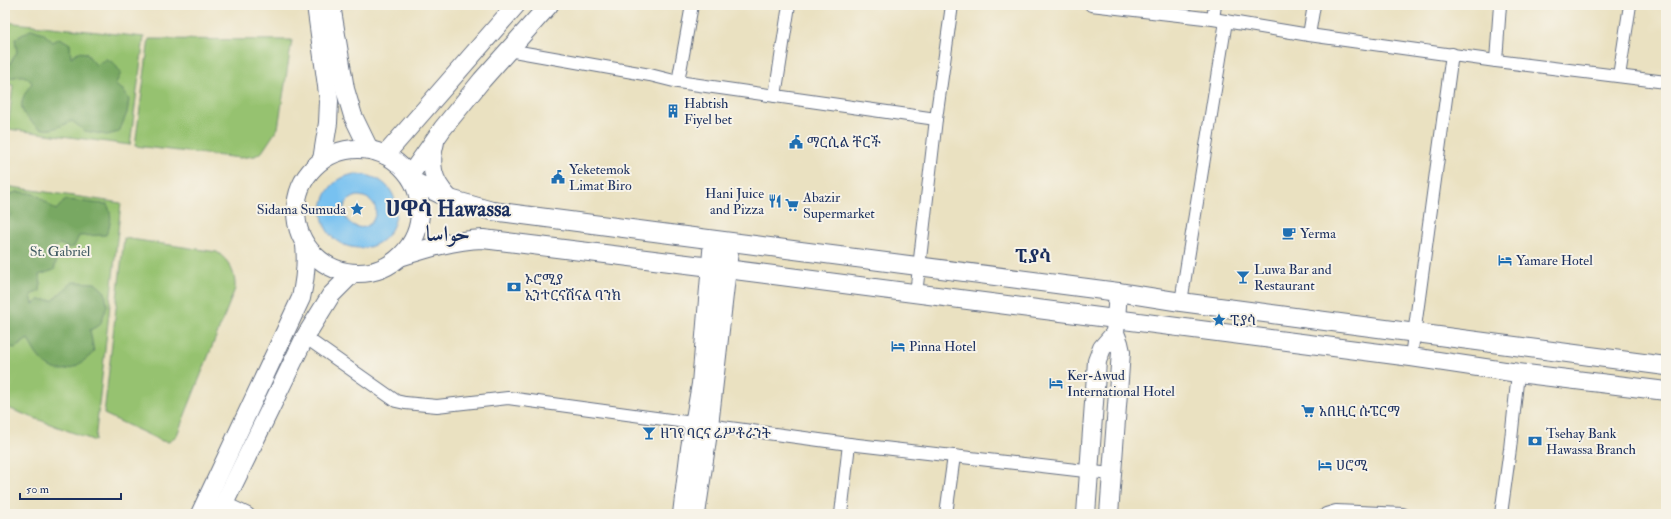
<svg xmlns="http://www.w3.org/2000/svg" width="1671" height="519" font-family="'IM FELL Double Pica',Amiri,'Noto Serif Ethiopic',serif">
<rect width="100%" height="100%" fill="#f7f3e8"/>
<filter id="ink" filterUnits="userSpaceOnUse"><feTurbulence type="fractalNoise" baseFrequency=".025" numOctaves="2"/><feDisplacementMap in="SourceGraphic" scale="8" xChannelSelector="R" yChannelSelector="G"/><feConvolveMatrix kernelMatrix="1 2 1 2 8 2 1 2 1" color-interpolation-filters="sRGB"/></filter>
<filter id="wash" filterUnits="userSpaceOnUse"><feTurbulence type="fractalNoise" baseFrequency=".012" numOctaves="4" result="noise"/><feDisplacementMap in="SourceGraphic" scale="16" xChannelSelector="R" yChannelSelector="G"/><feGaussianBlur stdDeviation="0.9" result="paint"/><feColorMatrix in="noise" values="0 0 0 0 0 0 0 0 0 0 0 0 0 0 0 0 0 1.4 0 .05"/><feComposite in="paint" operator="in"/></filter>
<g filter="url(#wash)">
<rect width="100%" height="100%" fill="#eae1c1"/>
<!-- green -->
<g fill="#96c270" stroke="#587867">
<polygon points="5,22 144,37 130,145 8,129 13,85 5,84"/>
<polygon points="149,39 292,40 278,128 262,152 255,156 240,158 135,146"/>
<polygon points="5,186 121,203 95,441 5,407"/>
<path d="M124,238L217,252C230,261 236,274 235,289L177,435L169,442L162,441L104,414Z"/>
</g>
<!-- forest -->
<g fill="#78a862" stroke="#4a6c60">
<path d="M32,29L43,33L53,42L60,38L70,44L71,57L78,52L86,53L96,65L106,59L114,63L121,73L115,85L123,90L129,99L127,113L119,132L107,135L85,131L72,121C64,125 52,131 43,129C38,128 33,124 30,120C15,108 23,95 32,83C22,70 18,79 5,78V63L9,65L17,52L15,39Z"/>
<path d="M16,192C39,192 39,197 56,210L65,200C79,200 92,204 107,204C113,215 111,224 106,235L79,236L74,247L68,248L60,244L54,248L56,262L54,270L39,275L41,283L40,291L31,295L33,304L39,300H54L57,296L73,282L95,283L105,292L107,306L100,325L90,330L94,352C65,380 45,375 28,339L15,348L5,346V218L11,215L6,205L9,195Z"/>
</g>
<!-- water -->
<path fill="#77c1f0" stroke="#4978a7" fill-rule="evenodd" d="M354,174C419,175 402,258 351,247C341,245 332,239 327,230C316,212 324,187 342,178C346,176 350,175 354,174ZM357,196C369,196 380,205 374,218C361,245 324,207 357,196Z"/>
</g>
<g filter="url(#ink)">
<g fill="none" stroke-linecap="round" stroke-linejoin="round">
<!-- street casing -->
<g stroke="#636d81" stroke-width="14">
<g id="street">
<polyline points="1091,5 1213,19 1309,35 1496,61 1666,82"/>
<polyline points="1213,19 1215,5"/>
<polyline points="1309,35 1314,5"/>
<polyline points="508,50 650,75 678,82 936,119"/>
<polyline points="1496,61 1500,5"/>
<polyline points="1619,76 1630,5"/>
<polyline points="678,82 692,5"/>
<polyline points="775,96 789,5"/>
<polyline points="916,294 936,119 952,5"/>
<polyline points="1181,302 1226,21"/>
<polyline points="305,337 396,401 405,403 437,406 508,398 849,444 1111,474"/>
<polyline points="1411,357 1452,54"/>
<polyline points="225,503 248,514"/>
<polyline points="841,514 849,444"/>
<polyline points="946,514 954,456"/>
<polyline points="1326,514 1336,511 1403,514"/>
<polyline points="1501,514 1510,449 1518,373"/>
</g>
</g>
<!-- secondary casing -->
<g stroke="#636d81" stroke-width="20">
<g id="secondary">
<polyline points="316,5 329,101 328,123 322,160"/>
<polyline points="331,5 345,89 353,116 369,149"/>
<path d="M435,142C429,164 432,181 448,197"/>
<circle cx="358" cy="211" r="62"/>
<polyline points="385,155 516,5"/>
<polyline points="410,175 443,128 482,80 549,5"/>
<polyline points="413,181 450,199 492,211 1118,292 1181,302 1666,366"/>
<path d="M400,257C428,248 454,240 483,239L711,267L1411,357L1518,373L1666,391"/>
<path d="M200,514L301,298C305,280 307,263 305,245"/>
<polyline points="219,514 305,337 331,295 353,273"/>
<polyline points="682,514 690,448 701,384 713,240"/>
<polyline points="696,514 709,426 730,242"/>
<polyline points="1086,514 1097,361 1102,348 1115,333"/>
<polyline points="1109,514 1121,352 1119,343 1115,333 1118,292"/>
</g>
</g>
<!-- street -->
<use href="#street" stroke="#fff" stroke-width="12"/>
<!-- secondary -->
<use href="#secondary" stroke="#fff" stroke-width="18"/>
</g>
</g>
<!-- icons -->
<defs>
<g id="building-bare" transform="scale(1.08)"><path d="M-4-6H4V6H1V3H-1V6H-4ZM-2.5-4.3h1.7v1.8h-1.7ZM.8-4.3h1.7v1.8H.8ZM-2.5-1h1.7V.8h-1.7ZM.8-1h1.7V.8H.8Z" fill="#1f6fb2" stroke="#f7f3e8" stroke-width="2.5" paint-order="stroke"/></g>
<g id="civic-bare" transform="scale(1.08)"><path d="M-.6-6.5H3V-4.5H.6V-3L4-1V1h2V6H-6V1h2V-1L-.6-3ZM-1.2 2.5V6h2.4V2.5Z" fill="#1f6fb2" stroke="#f7f3e8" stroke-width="2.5" paint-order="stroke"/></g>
<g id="restaurant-bare" transform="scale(1.08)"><path d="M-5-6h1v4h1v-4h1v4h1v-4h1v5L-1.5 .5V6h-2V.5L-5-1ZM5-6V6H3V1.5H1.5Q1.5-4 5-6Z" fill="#1f6fb2" stroke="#f7f3e8" stroke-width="2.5" paint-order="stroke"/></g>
<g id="supermarket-bare" transform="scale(1.08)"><path d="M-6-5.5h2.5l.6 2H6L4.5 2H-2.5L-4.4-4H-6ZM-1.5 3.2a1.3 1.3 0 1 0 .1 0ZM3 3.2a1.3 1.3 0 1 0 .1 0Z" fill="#1f6fb2" stroke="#f7f3e8" stroke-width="2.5" paint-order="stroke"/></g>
<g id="sight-bare" transform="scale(1.08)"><path d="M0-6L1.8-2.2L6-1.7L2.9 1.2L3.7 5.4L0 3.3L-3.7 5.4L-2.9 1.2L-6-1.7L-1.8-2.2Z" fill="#1f6fb2" stroke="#f7f3e8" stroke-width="2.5" paint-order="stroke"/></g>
<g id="cafe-bare" transform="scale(1.08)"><path d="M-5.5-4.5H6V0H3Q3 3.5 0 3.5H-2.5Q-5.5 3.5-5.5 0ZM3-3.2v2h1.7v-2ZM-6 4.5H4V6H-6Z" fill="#1f6fb2" stroke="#f7f3e8" stroke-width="2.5" paint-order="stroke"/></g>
<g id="hotel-bare" transform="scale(1.08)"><path d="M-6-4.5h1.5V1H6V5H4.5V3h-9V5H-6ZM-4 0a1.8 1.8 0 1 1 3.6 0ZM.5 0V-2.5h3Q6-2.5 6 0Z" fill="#1f6fb2" stroke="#f7f3e8" stroke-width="2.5" paint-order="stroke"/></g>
<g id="bar-bare" transform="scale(1.08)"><path d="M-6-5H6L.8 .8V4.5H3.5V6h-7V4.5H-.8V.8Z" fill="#1f6fb2" stroke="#f7f3e8" stroke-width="2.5" paint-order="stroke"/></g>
<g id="bank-bare" transform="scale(1.08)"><path d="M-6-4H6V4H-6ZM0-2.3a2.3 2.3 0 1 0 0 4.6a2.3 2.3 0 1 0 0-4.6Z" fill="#1f6fb2" stroke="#f7f3e8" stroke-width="2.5" paint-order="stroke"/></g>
</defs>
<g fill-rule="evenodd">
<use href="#building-bare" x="673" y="111"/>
<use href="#civic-bare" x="796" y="142"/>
<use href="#civic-bare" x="558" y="177"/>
<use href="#restaurant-bare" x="775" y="201"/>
<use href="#supermarket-bare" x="792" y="205"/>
<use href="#sight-bare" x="357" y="209"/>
<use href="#cafe-bare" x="1289" y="233"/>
<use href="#hotel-bare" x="1505" y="260"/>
<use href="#bar-bare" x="1243" y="277"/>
<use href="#bank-bare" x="514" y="287"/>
<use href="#sight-bare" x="1219" y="320"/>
<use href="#hotel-bare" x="898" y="346"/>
<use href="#hotel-bare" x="1056" y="383"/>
<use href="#supermarket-bare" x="1308" y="411"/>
<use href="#bar-bare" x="649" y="433"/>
<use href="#bank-bare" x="1535" y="441"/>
<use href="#hotel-bare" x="1325" y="465"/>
</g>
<g text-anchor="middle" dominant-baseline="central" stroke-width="4" stroke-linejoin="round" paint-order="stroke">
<!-- poi labels -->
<g font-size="14" fill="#1b2f5e" stroke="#f7f3e8" text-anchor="start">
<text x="684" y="103">Habtish<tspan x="684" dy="16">Fiyel bet</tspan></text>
<text x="807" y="142">ማርሲል ቸርች</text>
<text x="569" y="169">Yeketemok<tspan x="569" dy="16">Limat Biro</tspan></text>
<text x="764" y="193" text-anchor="end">Hani Juice<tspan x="764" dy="16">and Pizza</tspan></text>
<text x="803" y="197">Abazir<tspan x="803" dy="16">Supermarket</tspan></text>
<text x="346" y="209" text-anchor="end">Sidama Sumuda</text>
<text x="1300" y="233">Yerma</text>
<text x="1516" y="260">Yamare Hotel</text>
<text x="1254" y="269">Luwa Bar and<tspan x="1254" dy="16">Restaurant</tspan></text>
<text x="525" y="279">ኦሮሚያ<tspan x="525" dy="16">ኢንተርናሽናል ባንክ</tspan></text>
<text x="1230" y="320">ፒያሳ</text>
<text x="909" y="346">Pinna Hotel</text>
<text x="1067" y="375">Ker-Awud<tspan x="1067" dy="16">International Hotel</tspan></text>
<text x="1319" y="411">አበዚር ሱፔርማ</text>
<text x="660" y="433">ዘገየ ባርና ሬሥቶራንት</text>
<text x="1546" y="433">Tsehay Bank<tspan x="1546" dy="16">Hawassa Branch</tspan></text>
<text x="1336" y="465">ሀሮሚ</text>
</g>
<!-- park labels -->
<g font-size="14" fill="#405b63" stroke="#f7f3e8">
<text x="60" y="251">St. Gabriel</text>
</g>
<!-- district labels -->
<g font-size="18" font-weight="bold" fill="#1b2f5e" stroke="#f7f3e8">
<text x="1033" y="256">ፒያሳ</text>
</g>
<!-- town labels -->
<g font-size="22" font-weight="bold" fill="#1b2f5e" stroke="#f7f3e8">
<text x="448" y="209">ሀዋሳ Hawassa<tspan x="448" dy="25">حواسا</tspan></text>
</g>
</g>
<!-- margin -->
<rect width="1671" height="519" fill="none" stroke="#f7f3e8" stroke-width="20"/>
<!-- scale -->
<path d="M20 493v6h101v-6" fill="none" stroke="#1b2f5e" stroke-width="2"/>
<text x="26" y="493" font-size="12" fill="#1b2f5e" stroke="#f7f3e8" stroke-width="3" paint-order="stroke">50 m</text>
</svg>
